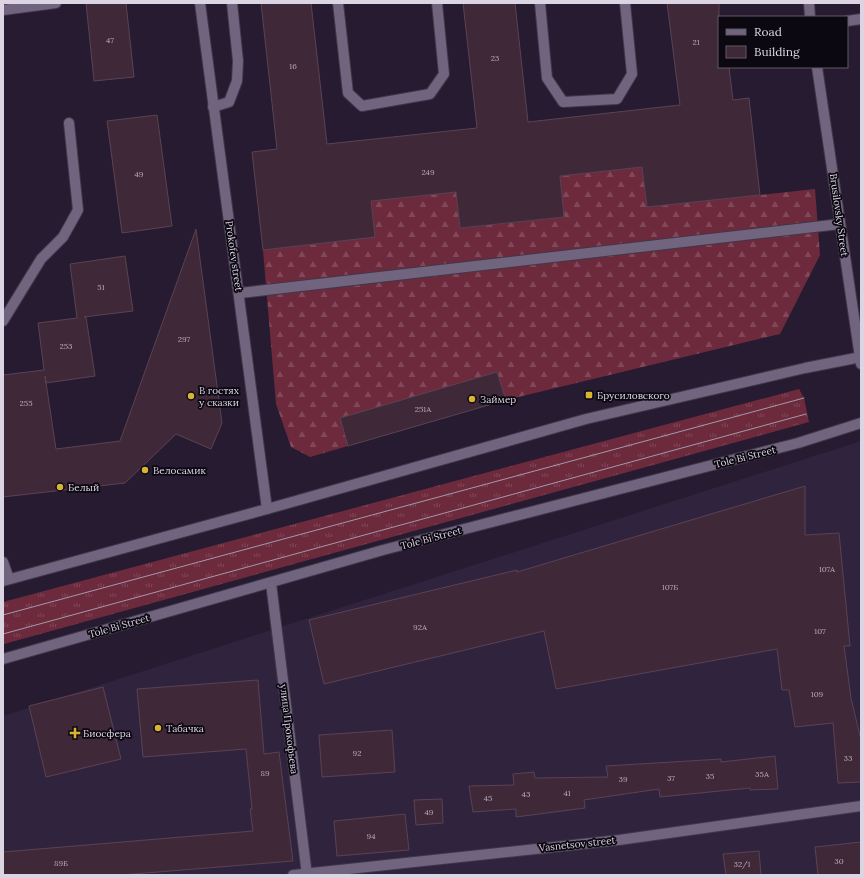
<svg xmlns="http://www.w3.org/2000/svg" width="864" height="878" font-family="Lora,serif">
<defs>
<pattern id="grass-tufts" width="24" height="20" patternUnits="userSpaceOnUse"><rect width="24" height="20" fill="#6d2a3d"/><path d="M3 7l-1-3M5 7V3M7 7l1-3M15 17l-1-3M17 17v-4M19 17l1-3" fill="none" stroke="#814859"/></pattern>
<pattern id="forest-firs" width="22" height="20" patternUnits="userSpaceOnUse"><rect width="22" height="20" fill="#6d2a3d"/><path d="M5 1l3.5 6h-7zM16 11l3.5 6h-7z" fill="#814859"/></pattern>
</defs>
<rect width="100%" height="100%" fill="#261b30"/>
<!-- built -->
<polygon fill="#30233d" points="861,441 861,875 3,875 3,716"/>
<!-- grass -->
<polygon fill="url(#grass-tufts)" points="799,389 804,398 809,422 4,644 3,642 3,602"/>
<!-- forest -->
<polygon fill="url(#forest-firs)" points="642,167 647,207 815,189 820,255 780,334 506,400 497,372 348,446 310,457 291,447 276,404 263,250 375,237 371,201 456,192 460,228 564,217 560,176"/>
<!-- building -->
<g fill="#3f2939" stroke="#5a4254">
<polygon points="86,3 126,3 134,77 94,81"/>
<polygon points="261,3 311,3 327,144 477,128 463,3 515,3 528,122 680,105 667,3 719,3 719,67 729,67 733,100 749,98 760,195 647,207 642,167 560,176 564,217 460,228 456,192 371,201 375,237 263,250 252,152 277,149"/>
<polygon points="157,115 172,226 122,233 107,121"/>
<polygon points="196,229 222,423 211,449 176,434 125,483 3,497 3,375 44,370 38,323 77,318 70,264 125,256 133,311 84,317 86,317 95,376 46,383 45,376 56,449 120,441"/>
<polygon points="497,372 506,400 348,446 340,418"/>
<polygon points="805,486 805,535 839,533 850,646 844,646 851,698 861,740 861,782 838,783 833,723 795,727 789,690 782,690 777,649 556,689 544,631 324,684 309,620 517,570 517,572"/>
<polygon points="258,680 264,754 279,752 293,861 121,875 3,875 3,852 253,831 250,809 252,809 246,749 143,757 137,689"/>
<polygon points="103,687 121,759 46,777 29,706"/>
<polygon points="392,730 395,772 322,777 319,735"/>
<polygon points="775,756 778,789 750,790 750,788 660,797 659,789 584,800 585,808 516,817 516,809 473,812 469,786 514,785 513,774 534,772 535,778 608,777 606,766 721,759 721,762"/>
<polygon points="442,799 443,823 416,825 414,800"/>
<polygon points="405,814 409,850 337,856 334,821"/>
<polygon points="861,842 861,875 818,875 815,847"/>
<polygon points="759,851 761,875 726,875 723,854"/>
</g>
<g fill="none" stroke-linecap="round" stroke-linejoin="round">
<!-- lane casing -->
<g stroke="#403749" stroke-width="12">
<g id="lane">
<polyline points="338,3 348,93 362,106 430,94 444,74 437,3"/>
<polyline points="540,3 547,78 563,102 617,99 632,74 625,3"/>
<polyline points="3,10 56,3"/>
<polyline points="213,107 229,102 237,81 238,61 232,3"/>
<polyline points="240,293 840,224"/>
<polyline points="3,321 41,259 63,237 78,210 69,123"/>
<polyline points="3,562 9,579"/>
</g>
</g>
<!-- street casing -->
<g stroke="#403749" stroke-width="12">
<g id="street">
<polyline points="200,3 267,509"/>
<polyline points="847,21 861,19"/>
<polyline points="271,583 307,875"/>
<polyline points="293,875 619,840 861,806"/>
</g>
</g>
<!-- secondary casing -->
<g stroke="#403749" stroke-width="12">
<g id="secondary">
<polyline points="809,3 810,17"/>
<polyline points="817,67 861,364"/>
<polyline points="3,581 267,509 586,419 805,368 861,357"/>
<polyline points="3,659 383,550 798,443 861,423"/>
</g>
</g>
<!-- lane -->
<use href="#lane" stroke="#70647e" stroke-width="10"/>
<!-- street -->
<use href="#street" stroke="#70647e" stroke-width="10"/>
<!-- secondary -->
<use href="#secondary" stroke="#70647e" stroke-width="10"/>
<!-- tram -->
<g stroke="#a29aab" stroke-width="1">
<polyline points="3,615 804,398"/>
<polyline points="3,634 806,414"/>
</g>
</g>
<!-- markers -->
<g fill="#d8b434" stroke="#0c0811" stroke-width="1.5">
<rect x="585" y="391" width="8" height="8" rx="2"/>
<circle cx="191" cy="396" r="4"/>
<circle cx="472" cy="399" r="4"/>
<circle cx="145" cy="470" r="4"/>
<circle cx="60" cy="487" r="4"/>
<circle cx="158" cy="728" r="4"/>
<path d="M73 727h4v4h4v4h-4v4h-4v-4h-4v-4h4z"/>
</g>
<g text-anchor="middle" dominant-baseline="central" stroke-width="3.5" stroke-linejoin="round" paint-order="stroke">
<!-- number labels -->
<g font-size="8" fill="#b4a9b8">
<text x="110" y="40">47</text>
<text x="696" y="42">21</text>
<text x="495" y="58">23</text>
<text x="293" y="66">16</text>
<text x="428" y="172">249</text>
<text x="139" y="174">49</text>
<text x="101" y="287">51</text>
<text x="184" y="339">297</text>
<text x="66" y="346">253</text>
<text x="26" y="403">255</text>
<text x="423" y="409">251А</text>
<text x="827" y="569">107А</text>
<text x="670" y="587">107Б</text>
<text x="420" y="627">92А</text>
<text x="820" y="631">107</text>
<text x="817" y="694">109</text>
<text x="357" y="753">92</text>
<text x="848" y="758">33</text>
<text x="265" y="773">89</text>
<text x="762" y="774">35А</text>
<text x="710" y="776">35</text>
<text x="671" y="778">37</text>
<text x="623" y="779">39</text>
<text x="567" y="793">41</text>
<text x="526" y="794">43</text>
<text x="488" y="798">45</text>
<text x="429" y="812">49</text>
<text x="371" y="836">94</text>
<text x="839" y="861">30</text>
<text x="61" y="863">89Б</text>
<text x="742" y="864">32/1</text>
</g>
<!-- street labels -->
<g font-size="10" fill="#dbd4e3" stroke="#0c0811">
<text transform="translate(839 215) rotate(82)">Brusilovsky Street</text>
<text transform="translate(234 256) rotate(82)">Prokofev street</text>
<text transform="translate(745 457) rotate(-14)">Tole Bi Street</text>
<text transform="translate(431 538) rotate(-15)">Tole Bi Street</text>
<text transform="translate(119 626) rotate(-16)">Tole Bi Street</text>
<text transform="translate(289 729) rotate(83)">улица Прокофьева</text>
<text transform="translate(577 844) rotate(-6)">Vasnetsov street</text>
</g>
<!-- poi labels -->
<g font-size="10" fill="#dbd4e3" stroke="#0c0811" text-anchor="start">
<text x="199" y="390">В гостях<tspan x="199" dy="12">у сказки</tspan></text>
<text x="597" y="395">Брусиловского</text>
<text x="480" y="399">Займер</text>
<text x="153" y="470">Велосамик</text>
<text x="68" y="487">Белый</text>
<text x="166" y="728">Табачка</text>
<text x="83" y="733">Биосфера</text>
</g>
</g>
<!-- border -->
<rect width="864" height="878" fill="none" stroke="#dbd4e3" stroke-width="8"/>
<!-- legend -->
<rect x="718" y="16" width="130" height="52" fill="#0c0811" stroke="#5f5a65"/>
<rect x="726" y="29" width="20" height="6" fill="#70647e" stroke="#5f5a65"/>
<text x="754" y="36" font-size="12" fill="#dbd4e3">Road</text>
<rect x="726" y="46" width="20" height="12" fill="#3f2939" stroke="#5f5a65"/>
<text x="754" y="56" font-size="12" fill="#dbd4e3">Building</text>
</svg>
